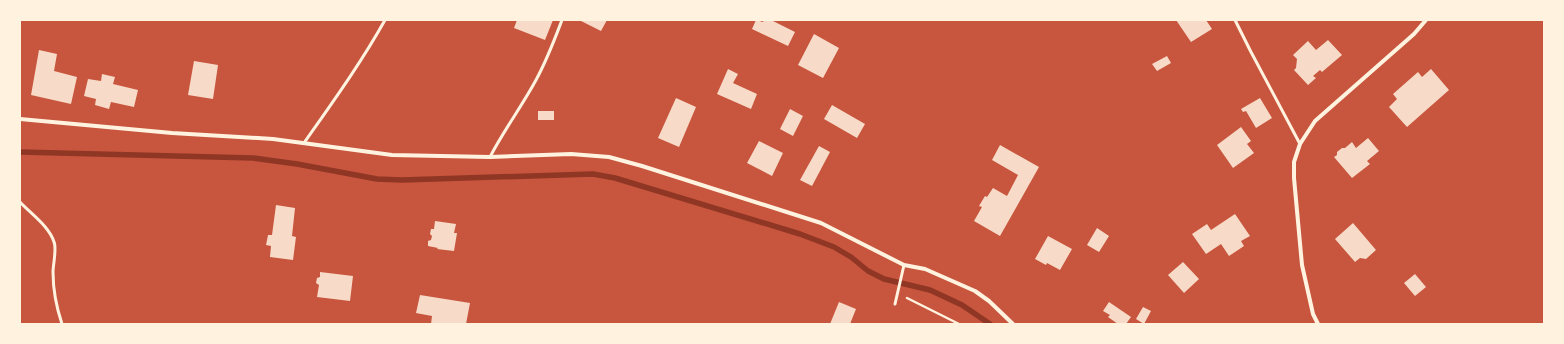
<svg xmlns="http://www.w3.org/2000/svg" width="1564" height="344" font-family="'PT Sans Narrow',sans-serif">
<rect width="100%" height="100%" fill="#c8553d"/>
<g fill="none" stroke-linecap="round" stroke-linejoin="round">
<!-- stream -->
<polyline stroke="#8f3625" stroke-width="5.5" points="20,152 253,158 297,164 377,179 402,180 593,174 615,178 800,234 834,247 851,257 868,271 884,279 930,290 962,305 990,324"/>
</g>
<!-- building -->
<g fill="#f7dbc8">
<polygon points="517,20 553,20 545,40 514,28"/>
<polygon points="579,20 607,20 601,31"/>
<polygon points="756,20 763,22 764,20 771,20 795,32 788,46 752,29"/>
<polygon points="1176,20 1206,20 1212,29 1191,42"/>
<polygon points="814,34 839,48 823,78 798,65"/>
<polygon points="1328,40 1342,55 1322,72 1320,70 1313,76 1316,78 1308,85 1294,70 1296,68 1297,59 1293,55 1308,41 1316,50"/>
<polygon points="39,50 57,54 54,71 77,77 71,104 31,95"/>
<polygon points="1167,56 1171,63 1157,71 1152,64"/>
<polygon points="194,61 218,65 213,99 188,95"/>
<polygon points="728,69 738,74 733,83 757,94 751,109 717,94"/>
<polygon points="1431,69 1449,90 1407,127 1389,107 1397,99 1393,94 1418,72 1422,77"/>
<polygon points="102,74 115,77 113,84 138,90 134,107 111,102 109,109 95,105 96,99 84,96 88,79 101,81"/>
<polygon points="676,98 696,107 679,147 658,138"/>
<polygon points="1260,98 1272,118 1256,128 1246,111 1243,112 1241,109"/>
<polygon points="832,105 865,124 857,138 824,119"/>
<polygon points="790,109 803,116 793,136 780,129"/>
<rect x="538" y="111" width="16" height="9"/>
<polygon points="1241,127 1251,141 1247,144 1254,153 1233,168 1217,145"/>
<polygon points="1368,138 1379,151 1367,161 1370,164 1352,178 1334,157 1337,155 1337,152 1342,148 1345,148 1352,142 1356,148"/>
<polygon points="759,141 783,153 772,176 747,163"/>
<polygon points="1000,145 1039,167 1000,236 974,221 982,207 979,206 985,196 987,197 993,188 1007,196 1018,175 992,160"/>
<polygon points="819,146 830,152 812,186 800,180"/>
<polygon points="276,205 295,208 292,236 296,237 293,260 270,257 271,246 266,245 268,235 272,235"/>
<polygon points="1235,214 1250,236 1241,241 1244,246 1229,256 1221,244 1206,254 1192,234 1207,224 1211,230"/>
<polygon points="435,221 456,224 454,233 457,233 454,251 437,249 438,248 428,246 428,241 431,240 432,236 430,234 431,229 434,229"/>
<polygon points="1353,223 1376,250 1366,259 1360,258 1355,262 1335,239"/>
<polygon points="1097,228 1109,236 1099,252 1087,245"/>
<polygon points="1048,236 1072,249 1060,270 1047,263 1046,265 1035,259"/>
<polygon points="1183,262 1199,279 1184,293 1168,275"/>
<polygon points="320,272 353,276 350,301 317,297 319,285 316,283 317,278 320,277"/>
<polygon points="1415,274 1426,287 1415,296 1404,283"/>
<polygon points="420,295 470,303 466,324 431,324 432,316 416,313"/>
<polygon points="839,302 856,309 850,324 830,324"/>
<polygon points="1109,302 1131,317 1126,324 1118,324 1108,317 1110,315 1103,311"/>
<polygon points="1143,307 1151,311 1144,324 1136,319"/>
</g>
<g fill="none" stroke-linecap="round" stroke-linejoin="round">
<!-- path -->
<polyline stroke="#fff3e0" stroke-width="2.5" points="907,298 959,324"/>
<!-- service -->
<g stroke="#fff3e0" stroke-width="3">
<polyline points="1235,20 1251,52 1300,144"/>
<path d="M304,143C332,103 361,63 385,20"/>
<path d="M490,157C504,130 522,106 536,80C547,60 554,41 562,20"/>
<path d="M20,202C31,214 49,226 54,242C57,248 53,265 53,272C53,292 56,306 62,324"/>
<polyline points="895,304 904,265"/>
</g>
<!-- minor -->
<g stroke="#fff3e0" stroke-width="4">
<polyline points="20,119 172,133 273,139 392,155 490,157 571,154 609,157 642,166 821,223 904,265 925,269 975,291 989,301 1013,324"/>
<polyline points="1318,324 1313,314 1302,265 1294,178 1294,162 1300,144 1315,121 1414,34 1426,20"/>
</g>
</g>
<!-- border -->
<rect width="1564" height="344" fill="none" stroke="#fff3e0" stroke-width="42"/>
</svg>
